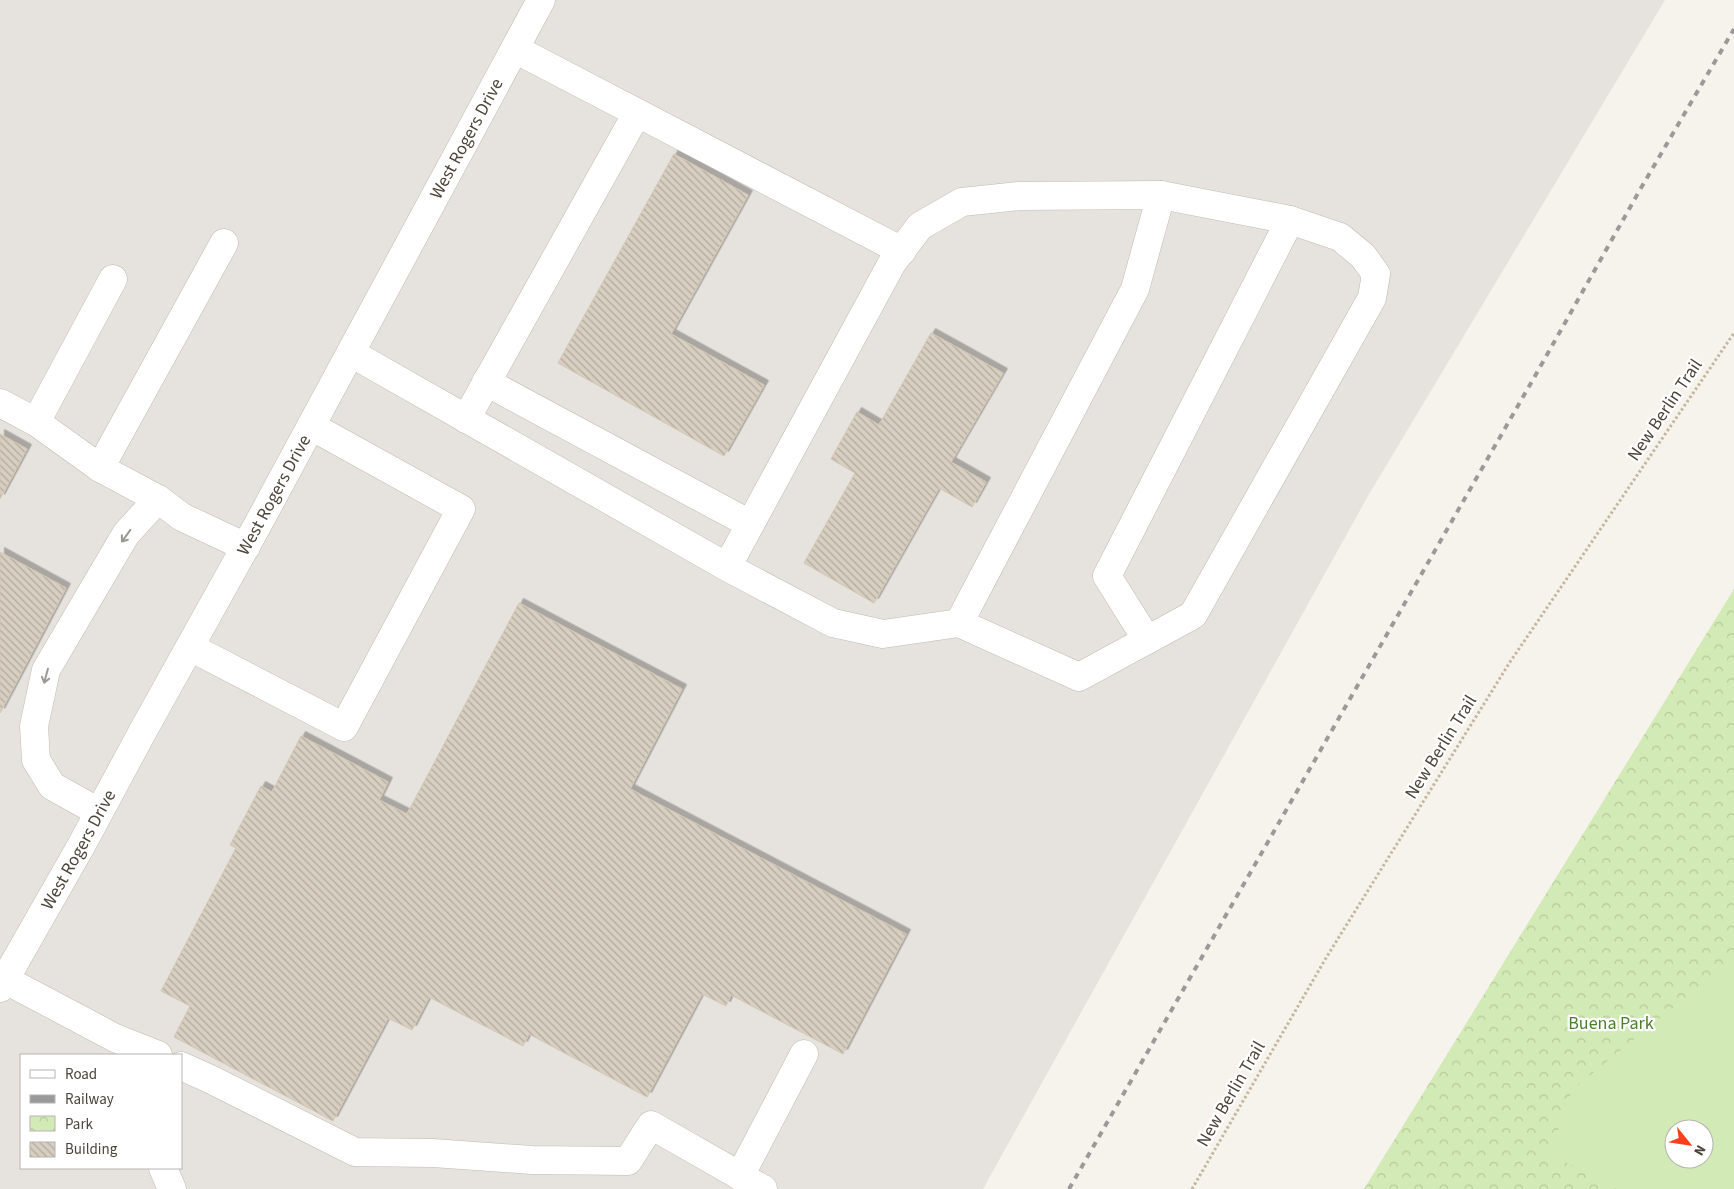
<svg xmlns="http://www.w3.org/2000/svg" width="1734" height="1189" font-family="'Source Sans 3',sans-serif">
<defs>
<pattern id="park-crowns" width="20" height="18" patternUnits="userSpaceOnUse" patternTransform="scale(1.25)"><rect width="20" height="18" fill="#d2eab5"/><path d="M2 6a3 3 0 1 1 6 0M12 15a3 3 0 1 1 6 0" fill="none" stroke="#b6ca9c"/></pattern>
<pattern id="building-back-hatch" width="6" height="6" patternUnits="userSpaceOnUse" patternTransform="scale(1.25)"><rect width="6" height="6" fill="#d8cfc1"/><path d="M-1 5l2 2M0 0l6 6M5-1l2 2" fill="none" stroke="#b1aa9e"/></pattern>
<filter id="shadow"><feDropShadow dx="4.5" dy="-4.5" stdDeviation="0" flood-color="#0004"/></filter>
</defs>
<rect width="100%" height="100%" fill="#f6f3ec"/>
<!-- industrial -->
<path fill="#e6e2dd" fill-rule="evenodd" d="M0,0H1665L1368,496L983,1189H0ZM21,1055H181V1168H21Z"/>
<!-- park -->
<path fill="url(#park-crowns)" fill-rule="evenodd" d="M1734,589V1189H1364ZM1674,1129H1704V1159H1674Z"/>
<!-- pitch -->
<path fill="#d2eab5" fill-rule="evenodd" d="M1734,958V1189H1617L1550,1154L1572,1090ZM1674,1129H1704V1159H1674Z"/>
<!-- building -->
<g fill="url(#building-back-hatch)" stroke="#d3c7b4" filter="url(#shadow)">
<polygon points="674,154 748,195 671,334 764,385 724,456 558,363"/>
<polygon points="931,333 1003,373 951,462 986,482 972,507 939,488 874,603 804,563 855,473 831,459 857,412 879,425"/>
<polygon points="0,434 27,449 0,499"/>
<polygon points="0,552 66,588 0,713"/>
<polygon points="519,603 682,689 630,789 906,934 843,1054 731,995 726,1006 702,994 647,1097 529,1034 523,1046 429,997 412,1030 388,1018 333,1121 174,1037 190,1006 161,991 236,848 230,845 261,786 272,792 301,736 388,782 379,800 407,814"/>
</g>
<g fill="none" stroke-linecap="round" stroke-linejoin="round">
<!-- minor casing -->
<g stroke="#c2bbae" stroke-width="29">
<g id="minor">
<polyline points="515,49 902,251"/>
<polyline points="351,353 727,567 833,623 883,634 959,623 1079,677 1193,615 1372,298 1376,274 1363,256 1340,237 1290,220 1161,195 1019,196 962,202 920,226 892,263 727,567"/>
<polyline points="486,382 750,524"/>
<polyline points="0,403 36,422 100,468 158,499 182,517 246,547"/>
<polyline points="466,419 637,113"/>
<polyline points="36,422 113,279"/>
<polyline points="100,468 224,243"/>
<polyline points="959,623 1135,289 1161,195"/>
<polyline points="1147,640 1107,576 1290,220"/>
<polyline points="190,647 344,727 461,509 311,426"/>
<polyline points="99,812 52,786 36,760 34,726 46,670 126,534 158,499"/>
<polyline points="6,980 115,1038 158,1055"/>
<path id="s1" d="M0,988L81,846L144,729L257,526L541,0"/>
<polyline points="181,1066 210,1079 355,1152 433,1153 532,1160 628,1161 651,1125 763,1189"/>
<polyline points="163,1168 172,1189"/>
<polyline points="740,1176 804,1054"/>
</g>
</g>
<!-- path -->
<polyline stroke="#c4b79f" stroke-width="3" stroke-dasharray="2.5 2.5" stroke-linecap="butt" points="1192,1189 1326,958 1510,662 1734,333"/>
<!-- minor -->
<use href="#minor" stroke="#fff" stroke-width="28"/>
<!-- rail -->
<polyline stroke="#9a9a9a" stroke-width="4" stroke-dasharray="6 6" stroke-linecap="butt" points="1069,1189 1535,376 1641,188 1734,29"/>
</g>
<!-- one-way arrows -->
<defs><path id="oneway-shaft" d="M-6 0H5M1.5-3L5.5 0L1.5 3" fill="none" stroke-width="1.6" stroke-linecap="round" stroke-linejoin="round" transform="scale(1.25)"/></defs>
<g stroke="#9c9892">
<use href="#oneway-shaft" transform="translate(126 536) rotate(126)"/>
<use href="#oneway-shaft" transform="translate(46 676) rotate(105)"/>
</g>
<g text-anchor="middle" dominant-baseline="central" stroke-width="4.5" stroke-linejoin="round" paint-order="stroke">
<!-- street labels -->
<g font-size="18" fill="#4b4439" stroke="#fff">
<text stroke="none"><textPath href="#s1" startOffset="969">West Rogers Drive</textPath></text>
<text transform="translate(1665 410) rotate(-56)">New Berlin Trail</text>
<text stroke="none"><textPath href="#s1" startOffset="564">West Rogers Drive</textPath></text>
<text transform="translate(1441 747) rotate(-58)">New Berlin Trail</text>
<text stroke="none"><textPath href="#s1" startOffset="159">West Rogers Drive</textPath></text>
<text transform="translate(1231 1094) rotate(-60)">New Berlin Trail</text>
</g>
<!-- park labels -->
<g font-size="18" fill="#4a7f2a" stroke="#fff">
<text x="1611" y="1023">Buena Park</text>
</g>
</g>
<!-- legend -->
<rect x="20" y="1054" width="162" height="115" fill="#ffffff" stroke="#b7b4b0"/>
<rect x="30" y="1070" width="25" height="8" fill="#ffffff" stroke="#b7b4b0"/>
<text x="65" y="1079" font-size="15" fill="#4b4439">Road</text>
<rect x="30" y="1095" width="25" height="8" fill="#9a9a9a" stroke="#b7b4b0"/>
<text x="65" y="1104" font-size="15" fill="#4b4439">Railway</text>
<rect x="30" y="1116" width="25" height="15" fill="url(#park-crowns)" stroke="#b7b4b0"/>
<text x="65" y="1129" font-size="15" fill="#4b4439">Park</text>
<rect x="30" y="1142" width="25" height="15" fill="url(#building-back-hatch)" stroke="#b7b4b0"/>
<text x="65" y="1154" font-size="15" fill="#4b4439">Building</text>
<!-- north arrow -->
<g transform="translate(1689 1144) rotate(120)"><circle r="24" fill="#ffffff" stroke="#b7b4b0"/>
<path d="M0-4L9 19L0 12L-9 19Z" fill="#fc3f1d"/>
<text y="-8" font-size="14" font-weight="bold" text-anchor="middle" fill="#4b4439">N</text>
</g>
</svg>
